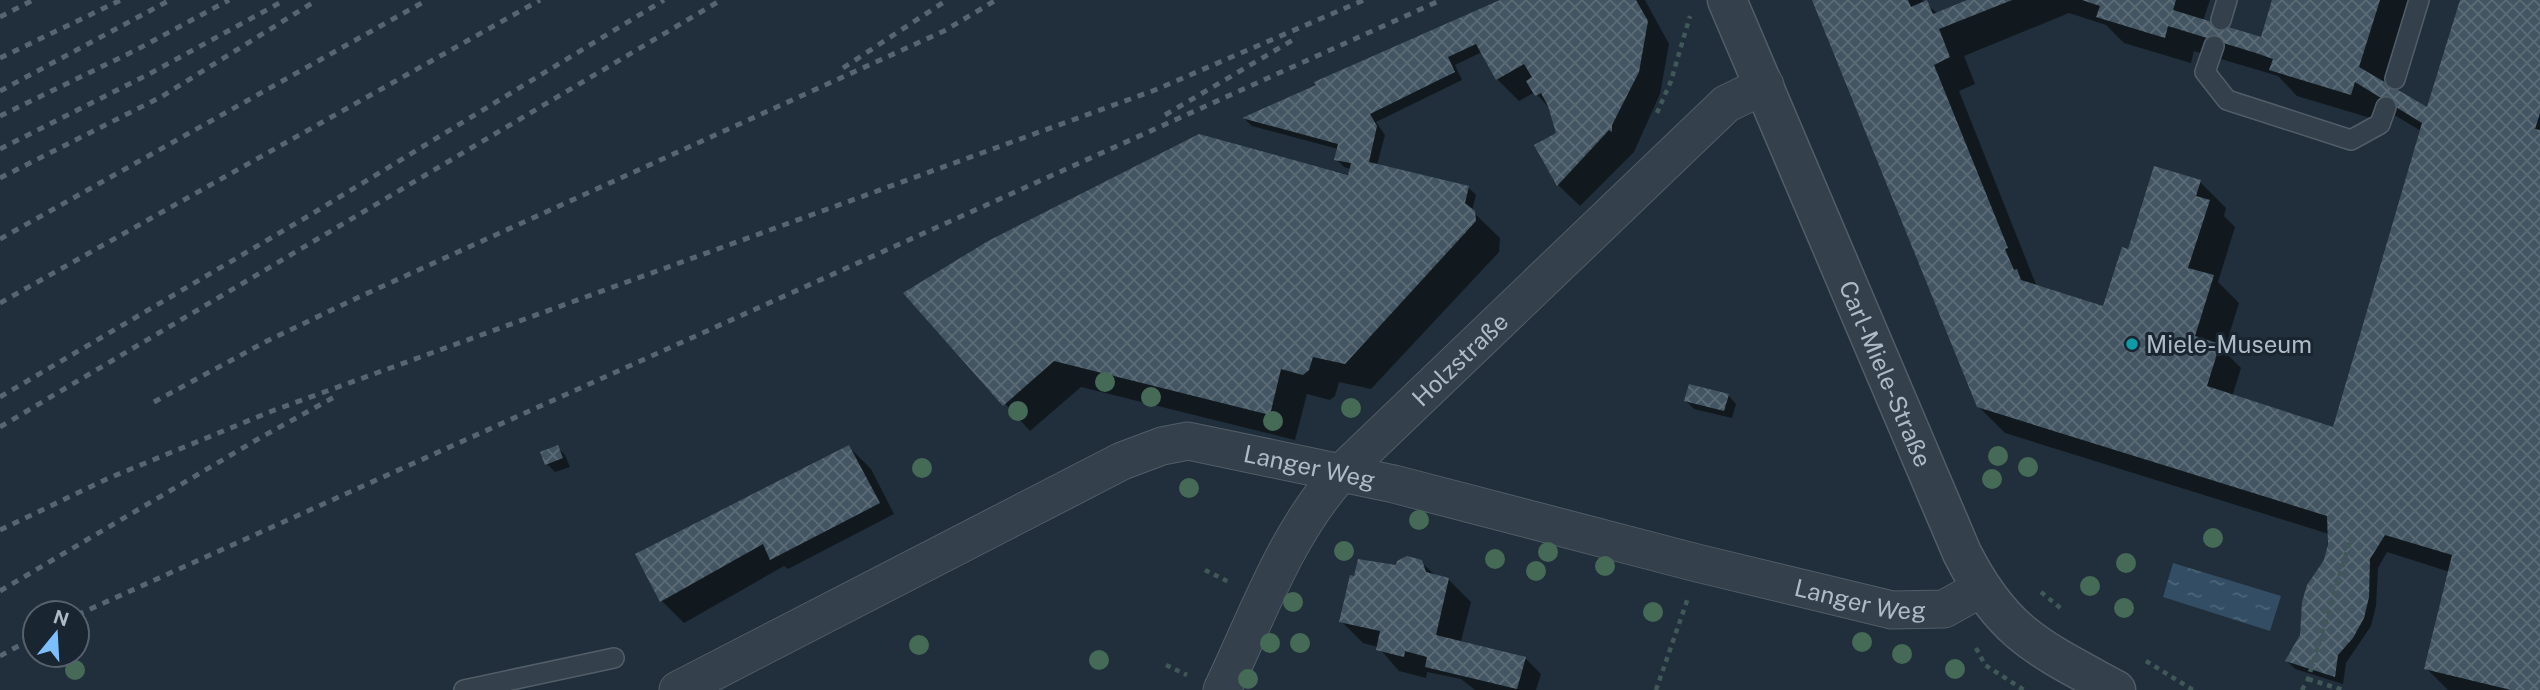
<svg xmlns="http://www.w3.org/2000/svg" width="2540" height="690" font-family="'Public Sans',sans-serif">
<defs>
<pattern id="water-ripples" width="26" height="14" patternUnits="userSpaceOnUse" patternTransform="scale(1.75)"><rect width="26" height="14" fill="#324d64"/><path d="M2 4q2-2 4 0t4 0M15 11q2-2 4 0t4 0" fill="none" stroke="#4d6579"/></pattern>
<pattern id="building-cross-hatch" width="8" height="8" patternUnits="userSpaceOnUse" patternTransform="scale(1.75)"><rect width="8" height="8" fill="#435562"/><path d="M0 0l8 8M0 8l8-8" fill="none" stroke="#5c6c77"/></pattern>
</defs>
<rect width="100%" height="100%" fill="#202f3b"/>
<!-- water -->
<polygon fill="url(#water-ripples)" points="2173,563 2281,596 2270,631 2163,597"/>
<!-- shadow -->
<g fill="#0007" fill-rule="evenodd">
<polygon points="1504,0 1645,0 1669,44 1660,94 1634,152 1580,206 1558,185 1558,134 1551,110 1535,92 1519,101 1497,79 1482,52 1455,65 1462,80 1376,122 1385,135 1377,165 1468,187 1476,195 1472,211 1500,238 1499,252 1371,389 1339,382 1335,396 1330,400 1307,394 1295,440 1081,387 1030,431 905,294 1199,136 1350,175 1351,169 1344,167 1336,159 1338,149 1252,126 1245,119"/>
<path d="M1814,0H1922L1938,14L1972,0H2210L2203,21L2262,39L2274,0H2413L2387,85L2428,109L2462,0H2540V690H2448L2426,668L2450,572L2387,552L2378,568L2376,606L2371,626L2346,663L2343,684L2295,669L2287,661L2302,636L2325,561L2329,534L2005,433L1978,406ZM2069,13L2106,25L2124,43L2191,63L2194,51L2278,76L2297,96L2377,120L2381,107L2421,131L2334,429L2232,397L2241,368L2224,351L2239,303L2218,282L2235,227L2224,216L2226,208L2200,182L2129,251L2104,309L2037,287L1959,91L1975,84L1964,56Z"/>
<polygon points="1728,395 1736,404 1732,418 1694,409 1686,401"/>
<polygon points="557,447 565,455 570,467 555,472 547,464 542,453"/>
<polygon points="849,447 871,469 894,514 788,569 784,566 684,623 662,601 637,555"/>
<polygon points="1421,562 1436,576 1449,580 1471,602 1461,641 1525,658 1541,674 1536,690 1475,690 1461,679 1427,672 1426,678 1399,671 1378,647 1363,643 1341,621 1398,567"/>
</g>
<!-- building -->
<g fill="url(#building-cross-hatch)">
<polygon points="1500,0 1636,0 1648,21 1639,72 1612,125 1612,132 1609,130 1557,186 1534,145 1556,133 1548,106 1541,93 1535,96 1526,81 1532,77 1524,64 1496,80 1476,44 1448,57 1455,72 1370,114 1377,126 1369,162 1469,186 1465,203 1475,211 1476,221 1345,364 1313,357 1309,370 1303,375 1281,369 1270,415 1054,361 1003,406 903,293 988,241 1199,134 1348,175 1351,163 1334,160 1338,144 1242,118 1316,85 1314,82"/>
<polygon points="1812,0 1908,0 1911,7 1927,0 1933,14 1967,0 2012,0 1939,29 1950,57 1934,65 2008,248 2005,249 2014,270 2017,269 2021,280 2103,306 2122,247 2128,249 2154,166 2201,180 2196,196 2210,200 2188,268 2214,275 2195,336 2220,344 2207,386 2333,427 2422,123 2355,82 2351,95 2269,70 2273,59 2256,53 2168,26 2165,38 2096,17 2100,6 2082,0 2176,0 2173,10 2261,37 2272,0 2380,0 2359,67 2427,107 2460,0 2540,0 2540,113 2535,129 2540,130 2540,690 2511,690 2424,669 2452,555 2385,535 2370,559 2369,597 2364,618 2353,638 2338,655 2335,677 2285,661 2300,635 2302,602 2307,585 2324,560 2328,544 2327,516 1977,407"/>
<polygon points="1689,384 1729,394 1724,411 1684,401"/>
<polygon points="558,445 563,458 545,465 540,452"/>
<polygon points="849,445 880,503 770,560 763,544 660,602 635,554"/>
<polygon points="1407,556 1422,560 1426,572 1449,578 1436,635 1526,657 1517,689 1425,667 1427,657 1405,651 1404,657 1376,650 1380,631 1339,622 1350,575 1354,576 1358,559 1396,565 1397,561"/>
</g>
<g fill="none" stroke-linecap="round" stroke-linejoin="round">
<!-- service casing -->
<g stroke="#515e69" stroke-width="22">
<g id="service">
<polyline points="2221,20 2227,0"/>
<polyline points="2214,46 2205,72 2227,100 2351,140 2380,124 2386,107"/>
<polyline points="2395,79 2419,0"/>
<polyline points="464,690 614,658"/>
</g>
</g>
<!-- minor casing -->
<g stroke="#515e69" stroke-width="39">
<g id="minor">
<path id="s1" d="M678,690L1122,461L1162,446L1188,441L1394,484L1697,563L1892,610L1944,609L1980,589"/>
<path id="s2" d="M1222,690C1257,617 1286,533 1341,473L1726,104L1765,85"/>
</g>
</g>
<!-- tertiary casing -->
<g stroke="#515e69" stroke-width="41">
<g id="tertiary">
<path id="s3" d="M1727,0L1962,553C2003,634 2039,648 2116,690"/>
</g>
</g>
<!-- path -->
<g stroke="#405858" stroke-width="4.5" stroke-dasharray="5 5" stroke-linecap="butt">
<polyline points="1657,113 1671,81 1690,16"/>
<polyline points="1205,570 1229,582"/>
<polyline points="2041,592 2064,611"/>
<polyline points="1976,648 1985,665 2024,690"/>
<polyline points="2146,661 2193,690"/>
<polyline points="1166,665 1187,675"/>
<polyline points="2308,679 2343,690"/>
<polyline points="1656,690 1688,598"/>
<polyline points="2302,690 2308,679 2352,535"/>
</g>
<!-- service -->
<use href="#service" stroke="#34404b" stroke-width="19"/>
<!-- minor -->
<use href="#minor" stroke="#34404b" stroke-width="37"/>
<!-- tertiary -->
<use href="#tertiary" stroke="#34404b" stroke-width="38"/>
<!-- rail -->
<g stroke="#556573" stroke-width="5" stroke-dasharray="7 7" stroke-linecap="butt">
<polyline points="0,17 33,0"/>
<polyline points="0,58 121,0"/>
<polyline points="843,68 947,0"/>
<polyline points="0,91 170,0"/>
<polyline points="1165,115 1298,37"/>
<polyline points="0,116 136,50 229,0"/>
<polyline points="0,149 149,74 285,0"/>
<polyline points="0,178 161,97 317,0"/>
<polyline points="0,239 427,0"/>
<polyline points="0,303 540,0"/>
<polyline points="0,397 310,215 664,0"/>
<polyline points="154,402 267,341 359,297 944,31 996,0"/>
<polyline points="0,427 721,0"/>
<polyline points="0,530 109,478 272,411 1155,90 1364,0"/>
<polyline points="0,591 258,439 336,396"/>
<polyline points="77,615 1441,0"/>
<polyline points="0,656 35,637"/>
</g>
</g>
<!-- trees -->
<g fill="#456a55">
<circle cx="1105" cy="382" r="10"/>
<circle cx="1151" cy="397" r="10"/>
<circle cx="1351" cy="408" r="10"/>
<circle cx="1018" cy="411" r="10"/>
<circle cx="1273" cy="421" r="10"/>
<circle cx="1998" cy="456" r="10"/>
<circle cx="2028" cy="467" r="10"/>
<circle cx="922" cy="468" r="10"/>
<circle cx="1992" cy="479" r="10"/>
<circle cx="1189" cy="488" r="10"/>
<circle cx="1419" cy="520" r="10"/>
<circle cx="2213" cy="538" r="10"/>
<circle cx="1344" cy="551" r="10"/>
<circle cx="1548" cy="552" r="10"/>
<circle cx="1495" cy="559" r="10"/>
<circle cx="2126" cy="563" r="10"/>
<circle cx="1605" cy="566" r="10"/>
<circle cx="1536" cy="571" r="10"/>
<circle cx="2090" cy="586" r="10"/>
<circle cx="1293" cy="602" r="10"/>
<circle cx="2124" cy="608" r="10"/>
<circle cx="1653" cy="612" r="10"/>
<circle cx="1862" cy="642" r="10"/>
<circle cx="1270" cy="643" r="10"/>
<circle cx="1300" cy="643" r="10"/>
<circle cx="919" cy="645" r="10"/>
<circle cx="1902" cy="654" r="10"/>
<circle cx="1099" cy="660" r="10"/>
<circle cx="1955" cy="669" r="10"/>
<circle cx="75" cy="670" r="10"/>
<circle cx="1248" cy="679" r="10"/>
</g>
<!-- markers -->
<circle fill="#0f9aa8" stroke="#192530" stroke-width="2.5" cx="2132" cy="344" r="7"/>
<g text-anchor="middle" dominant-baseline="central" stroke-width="6" stroke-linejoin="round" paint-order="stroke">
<!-- poi labels -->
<g font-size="24" fill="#aebbc7" stroke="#192530" text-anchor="start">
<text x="2146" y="344">Miele-Museum</text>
</g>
<!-- street labels -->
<g font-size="24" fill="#aebbc7" stroke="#192530">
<text stroke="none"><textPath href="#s2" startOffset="413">Holzstraße</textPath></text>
<text stroke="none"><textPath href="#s3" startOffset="406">Carl-Miele-Straße</textPath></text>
<text stroke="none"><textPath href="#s1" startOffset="693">Langer Weg</textPath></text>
<text stroke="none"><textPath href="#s1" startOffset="1260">Langer Weg</textPath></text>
</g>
</g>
<!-- north arrow -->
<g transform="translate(56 634) rotate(18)"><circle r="33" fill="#192530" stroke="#55616c" stroke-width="2"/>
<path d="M0-5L12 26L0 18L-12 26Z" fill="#7cbfff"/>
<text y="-10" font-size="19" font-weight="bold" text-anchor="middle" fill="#aebbc7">N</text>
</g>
</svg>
